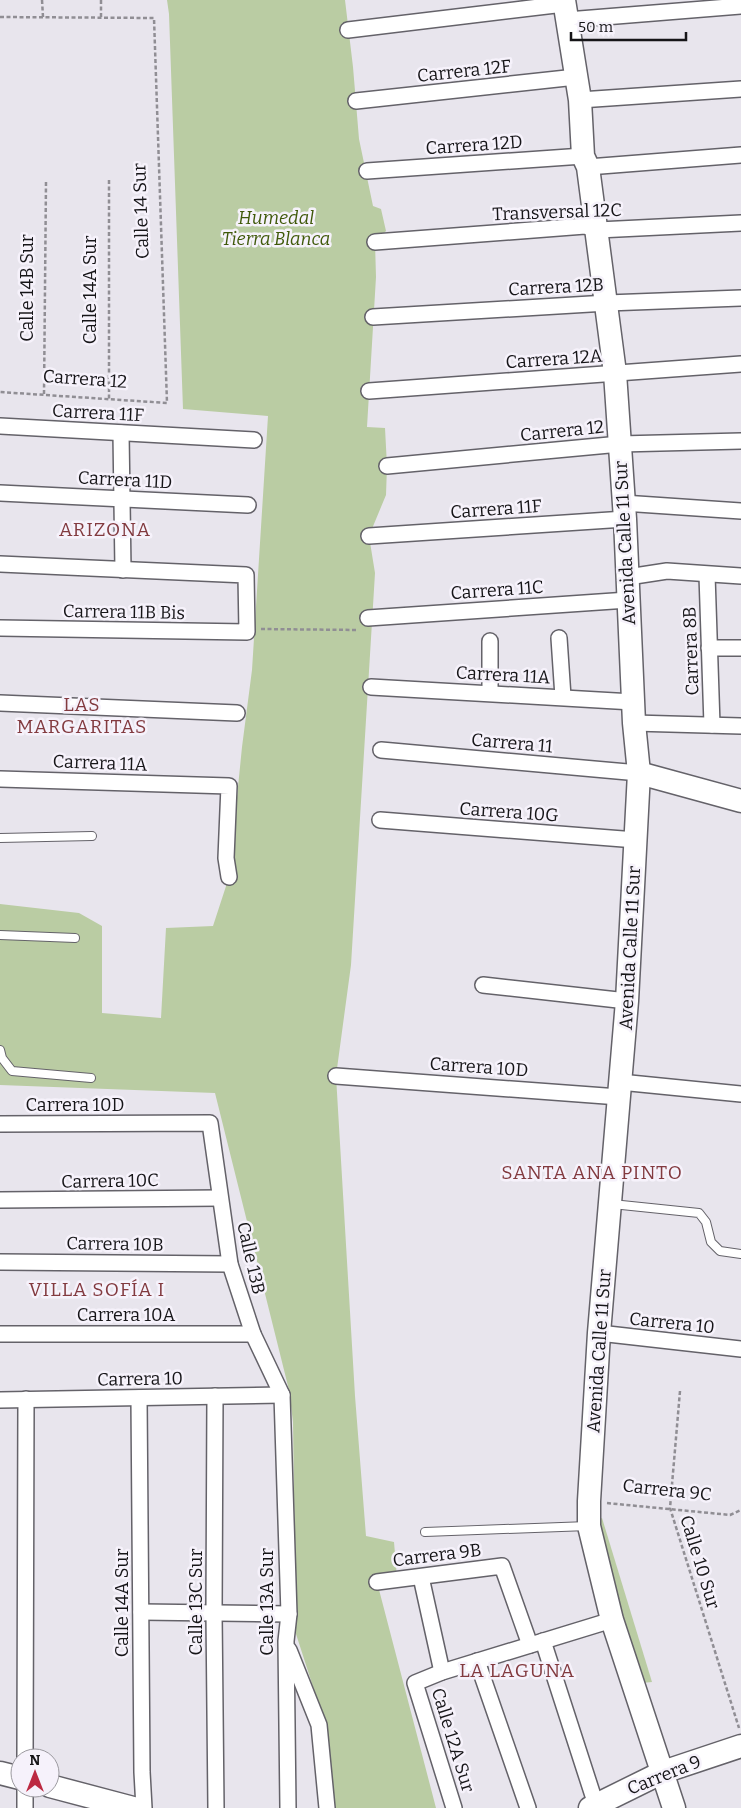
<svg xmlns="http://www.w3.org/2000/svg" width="741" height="1808" font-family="Bitter,serif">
<rect width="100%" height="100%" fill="#e8e5ed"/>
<!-- green -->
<g fill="#bacca3">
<polygon points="167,0 345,0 353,67 359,139 373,206 381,209 386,231 375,242 376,277 367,427 385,428 387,466 386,495 369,536 375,573 351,965 336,1076 355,1396 366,1536 394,1542 397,1578 377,1582 436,1808 334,1808 326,1727 296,1634 293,1422 289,1390 215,1093 0,1085 0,904 79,913 102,926 102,1013 161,1018 166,928 213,926 229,877 242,747 252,670 268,416 183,409 169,14"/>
<polygon points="602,1518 652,1682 642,1683 619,1613 595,1522"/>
</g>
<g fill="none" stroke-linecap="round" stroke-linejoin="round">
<!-- lane casing -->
<g stroke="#646269" stroke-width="10">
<g id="lane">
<polyline points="0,838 92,836"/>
<polyline points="0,935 75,938"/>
<polyline points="0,1050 2,1058 12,1071 91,1078"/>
<polyline points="612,1204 699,1213 706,1222 711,1242 720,1251 741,1254"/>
<polyline points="425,1532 588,1526"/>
</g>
</g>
<!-- street casing -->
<g stroke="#646269" stroke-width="18">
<g id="street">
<polyline points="567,20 741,6"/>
<polyline points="348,30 564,4"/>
<polyline points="580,100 741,89"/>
<polyline points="356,101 576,77"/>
<polyline points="588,167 741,155"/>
<polyline points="367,171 583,156"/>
<polyline points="375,242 585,226 598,230 741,223"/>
<polyline points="373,317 607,303 741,298"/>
<polyline points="369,391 741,364"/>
<polyline points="0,426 254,440"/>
<polyline points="121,433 123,570"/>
<polyline points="387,466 620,444 741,441"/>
<polyline points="0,493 248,505"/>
<polyline points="623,503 741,511"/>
<polyline points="369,536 625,519"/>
<polyline points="0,564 246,575 247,632 0,628"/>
<polyline points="707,575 712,725"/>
<polyline points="628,577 667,571 741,576"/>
<polyline points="368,618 628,600"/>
<polyline points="559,638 563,697"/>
<polyline points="490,641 490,693"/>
<polyline points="709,648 741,648"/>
<polyline points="371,687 633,702"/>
<polyline points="0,703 237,713"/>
<polyline points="634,723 741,726"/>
<polyline points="381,750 639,773"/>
<polyline points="0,779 229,786 226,858 229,877"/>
<polyline points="380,820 636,840"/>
<polyline points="483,985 627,1001"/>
<polyline points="336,1076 619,1097"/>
<polyline points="620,1082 741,1094"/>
<polyline points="0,1124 210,1123 230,1264 253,1334 282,1395 289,1614 286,1641 288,1808"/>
<polyline points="0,1200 220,1198"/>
<polyline points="0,1262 230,1264"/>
<polyline points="599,1333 741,1349"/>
<polyline points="0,1334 253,1334"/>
<polyline points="215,1396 214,1613 216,1808"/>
<polyline points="139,1398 142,1772 144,1808"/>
<polyline points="0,1400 282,1395"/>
<polyline points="421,1577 442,1672"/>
<polyline points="377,1582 502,1566 530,1645"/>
<polyline points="141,1612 289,1614"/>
<polyline points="543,1641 596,1805"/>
<polyline points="289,1650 319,1725 327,1808"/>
<polyline points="477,1661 528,1808"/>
<polyline points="25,1758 26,1399"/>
<polyline points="25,1788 25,1808"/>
<polyline points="454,1808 415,1683 442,1672 612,1620"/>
</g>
</g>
<!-- secondary casing -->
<g stroke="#646269" stroke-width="25">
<g id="secondary">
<polyline points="564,0 580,100 583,156 588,167 615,373 625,519 634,723 639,773 627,1001 599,1333 589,1501 589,1526 612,1620 674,1808"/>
<polyline points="639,773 741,801"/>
<polyline points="0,1773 20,1778"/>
<polyline points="50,1786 133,1808"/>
<polyline points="590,1808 663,1772 741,1746"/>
</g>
</g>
<!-- path -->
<g stroke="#908e94" stroke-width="2.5" stroke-dasharray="4 2.5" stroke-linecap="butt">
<polyline points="42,0 43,17"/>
<polyline points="101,0 101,18"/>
<polyline points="0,17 154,18 167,403 0,392"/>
<polyline points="109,180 109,400"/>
<polyline points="44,394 46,182"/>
<polyline points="261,629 358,630"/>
<polyline points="680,1391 670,1508 739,1728"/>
<polyline points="607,1503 730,1515 741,1510"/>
</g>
<!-- lane -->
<use href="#lane" stroke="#fff" stroke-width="8"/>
<!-- street -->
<use href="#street" stroke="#fff" stroke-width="15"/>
<!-- secondary -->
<use href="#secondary" stroke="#fff" stroke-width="22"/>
</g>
<g text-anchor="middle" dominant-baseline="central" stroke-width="5" stroke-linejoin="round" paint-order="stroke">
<!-- street labels -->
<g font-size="18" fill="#161518" stroke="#f6f2fb">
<text transform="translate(464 71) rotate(-6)">Carrera 12F</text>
<text transform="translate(474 145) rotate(-4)">Carrera 12D</text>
<text transform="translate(141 211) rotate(-92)">Calle 14 Sur</text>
<text transform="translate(557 212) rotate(-2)">Transversal 12C</text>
<text transform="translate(556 287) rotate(-3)">Carrera 12B</text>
<text transform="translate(27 288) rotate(-90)">Calle 14B Sur</text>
<text transform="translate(90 290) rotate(-90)">Calle 14A Sur</text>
<text transform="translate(554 359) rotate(-4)">Carrera 12A</text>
<text transform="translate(85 379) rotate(4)">Carrera 12</text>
<text transform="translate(98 413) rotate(3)">Carrera 11F</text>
<text transform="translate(562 431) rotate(-6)">Carrera 12</text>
<text transform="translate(125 480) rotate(3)">Carrera 11D</text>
<text transform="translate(496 509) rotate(-4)">Carrera 11F</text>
<text transform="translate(625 543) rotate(-93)">Avenida Calle 11 Sur</text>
<text transform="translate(497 590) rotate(-4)">Carrera 11C</text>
<text transform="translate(124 612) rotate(1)">Carrera 11B Bis</text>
<text transform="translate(691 651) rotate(-92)">Carrera 8B</text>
<text transform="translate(503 675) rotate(3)">Carrera 11A</text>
<text transform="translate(512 743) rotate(5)">Carrera 11</text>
<text transform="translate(100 763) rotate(2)">Carrera 11A</text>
<text transform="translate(509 812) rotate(4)">Carrera 10G</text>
<text transform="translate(630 948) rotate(-87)">Avenida Calle 11 Sur</text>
<text transform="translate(479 1067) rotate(4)">Carrera 10D</text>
<text x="75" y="1105">Carrera 10D</text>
<text transform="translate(110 1181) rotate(-1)">Carrera 10C</text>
<text transform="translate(115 1244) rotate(1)">Carrera 10B</text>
<text transform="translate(251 1258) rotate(77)">Calle 13B</text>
<text x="126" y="1315">Carrera 10A</text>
<text transform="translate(672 1323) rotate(6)">Carrera 10</text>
<text transform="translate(599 1351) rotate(-86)">Avenida Calle 11 Sur</text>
<text transform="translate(140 1379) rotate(-1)">Carrera 10</text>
<text transform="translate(667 1490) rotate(6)">Carrera 9C</text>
<text transform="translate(437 1555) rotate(-7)">Carrera 9B</text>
<text transform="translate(700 1562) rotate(73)">Calle 10 Sur</text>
<text transform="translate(196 1602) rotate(-90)">Calle 13C Sur</text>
<text transform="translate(267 1602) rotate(-90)">Calle 13A Sur</text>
<text transform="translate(122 1603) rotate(-90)">Calle 14A Sur</text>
<text transform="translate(453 1740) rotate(73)">Calle 12A Sur</text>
<text transform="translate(664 1775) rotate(-22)">Carrera 9</text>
</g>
<!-- park labels -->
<g font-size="18" font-style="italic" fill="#3f5909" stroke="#f6f2fb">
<text x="276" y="218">Humedal<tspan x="276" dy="21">Tierra Blanca</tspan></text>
</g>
<!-- neighbourhood labels -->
<g font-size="19" letter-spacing="1" fill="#823a3f" stroke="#f6f2fb">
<text x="105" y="529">ARIZONA</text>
<text x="82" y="704">LAS<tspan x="82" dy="22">MARGARITAS</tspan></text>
<text x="592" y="1172">SANTA ANA PINTO</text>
<text x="97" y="1289">VILLA SOFÍA I</text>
<text x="517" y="1670">LA LAGUNA</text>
</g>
</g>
<!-- north arrow -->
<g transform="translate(35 1773)"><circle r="24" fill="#f6f2fb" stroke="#9c9aa0"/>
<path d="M0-4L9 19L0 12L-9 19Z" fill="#bc2a42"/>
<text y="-8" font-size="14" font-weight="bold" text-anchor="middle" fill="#161518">N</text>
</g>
<!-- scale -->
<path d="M571 32v8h115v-8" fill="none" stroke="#161518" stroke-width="2.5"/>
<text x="578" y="32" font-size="15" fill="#161518" stroke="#f6f2fb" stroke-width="4" paint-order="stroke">50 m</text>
</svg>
